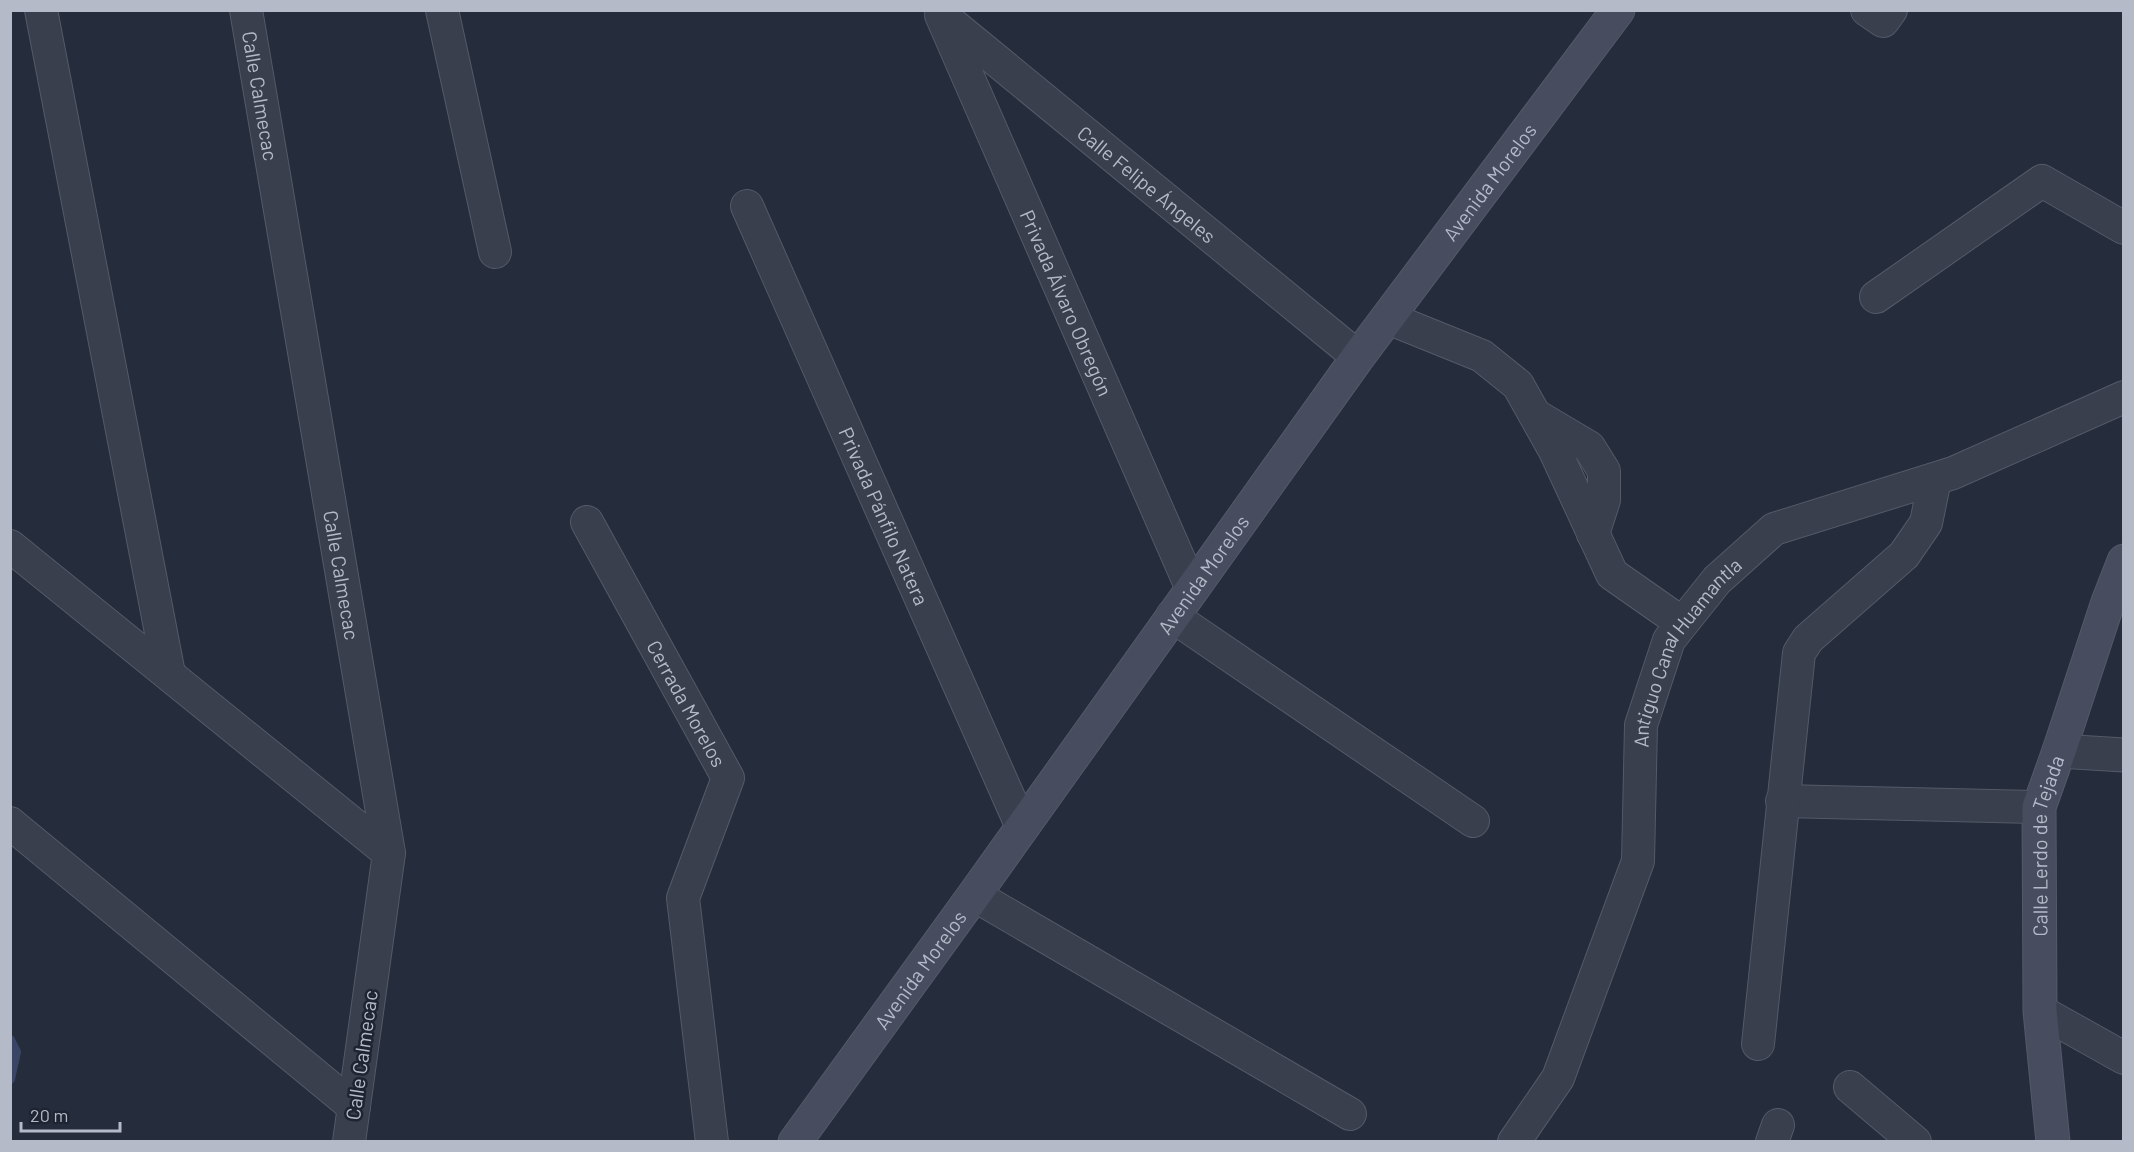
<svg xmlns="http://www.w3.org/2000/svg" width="2134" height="1152" font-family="Barlow,sans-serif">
<rect width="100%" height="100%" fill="#252c3c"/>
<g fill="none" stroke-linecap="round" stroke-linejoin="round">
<!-- stream -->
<polyline stroke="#3a4563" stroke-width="10" points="10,1040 16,1052 10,1079"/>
<!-- minor casing -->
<g stroke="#545a68" stroke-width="34">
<g id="minor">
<polyline points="41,10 169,674"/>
<path id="s1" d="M246,10L389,853L349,1142"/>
<polyline points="442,10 495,252"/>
<polyline points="1867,10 1883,21 1891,10"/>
<path id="s2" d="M941,15L1192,589"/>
<path id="s3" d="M946,19L1358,357"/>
<path id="s4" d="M747,206L1022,827"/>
<polyline points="1876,297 2042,181 2124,228"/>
<polyline points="1388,318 1482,356 1518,385 1555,451 1612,574 1682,623"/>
<polyline points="1535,415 1589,447 1604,471 1604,500 1593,534"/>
<path id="s5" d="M587,522L728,778L683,898L712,1142"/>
<polyline points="10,546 389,853"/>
<polyline points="1172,616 1473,821"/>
<polyline points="1782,801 2039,807"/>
<polyline points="10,823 354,1107"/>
<polyline points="974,895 1350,1114"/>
<polyline points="2040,1011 2124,1058"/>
<polyline points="1758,1044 1799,653 1808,639 1904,555 1926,523 1935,479"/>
<polyline points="1850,1087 1915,1142"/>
<path id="s6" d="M1514,1142L1558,1078L1638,861L1641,725L1669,640L1717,580L1774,529L1953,473L2124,397"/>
<polyline points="1772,1142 1778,1125"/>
</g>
</g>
<!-- tertiary casing -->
<g stroke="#545a68" stroke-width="35">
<polyline id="tertiary" points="2059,751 2124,755"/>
</g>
<!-- secondary casing -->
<g stroke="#545a68" stroke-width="35">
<g id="secondary">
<path id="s7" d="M795,1142L974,895L1358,357L1618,10"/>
<path id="s8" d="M2053,1142L2040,1011L2039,807L2059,751L2108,602L2124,561"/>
</g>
</g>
<!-- minor -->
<use href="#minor" stroke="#393f4d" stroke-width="32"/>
<!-- tertiary -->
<use href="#tertiary" stroke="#393f4d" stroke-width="33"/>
<!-- secondary -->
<use href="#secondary" stroke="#474d5f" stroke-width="33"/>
</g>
<g text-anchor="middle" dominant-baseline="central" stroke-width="5" stroke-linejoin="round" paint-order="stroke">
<!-- street labels -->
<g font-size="20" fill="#b5bac8" stroke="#1e2432">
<text stroke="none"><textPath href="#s1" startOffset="87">Calle Calmecac</textPath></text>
<text stroke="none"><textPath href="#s7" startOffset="1185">Avenida Morelos</textPath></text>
<text stroke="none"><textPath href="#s3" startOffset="260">Calle Felipe Ángeles</textPath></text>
<text stroke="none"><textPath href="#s2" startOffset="314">Privada Álvaro Obregón</textPath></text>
<text stroke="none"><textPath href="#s4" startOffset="339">Privada Pánfilo Natera</textPath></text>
<text stroke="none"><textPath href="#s7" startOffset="699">Avenida Morelos</textPath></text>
<text stroke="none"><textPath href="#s1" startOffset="573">Calle Calmecac</textPath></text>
<text stroke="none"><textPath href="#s6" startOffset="531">Antiguo Canal Huamantla</textPath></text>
<text stroke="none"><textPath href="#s5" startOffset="207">Cerrada Morelos</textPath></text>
<text stroke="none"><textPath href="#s8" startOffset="298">Calle Lerdo de Tejada</textPath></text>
<text stroke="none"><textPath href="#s7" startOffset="213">Avenida Morelos</textPath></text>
<text transform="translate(361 1055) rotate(-82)">Calle Calmecac</text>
</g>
</g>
<!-- border -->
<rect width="2134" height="1152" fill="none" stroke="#b5bac8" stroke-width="24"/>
<!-- scale -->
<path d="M21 1122v9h99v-9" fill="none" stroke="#b5bac8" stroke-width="3"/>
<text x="30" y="1122" font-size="18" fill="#b5bac8" stroke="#1e2432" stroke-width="4.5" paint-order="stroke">20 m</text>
</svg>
